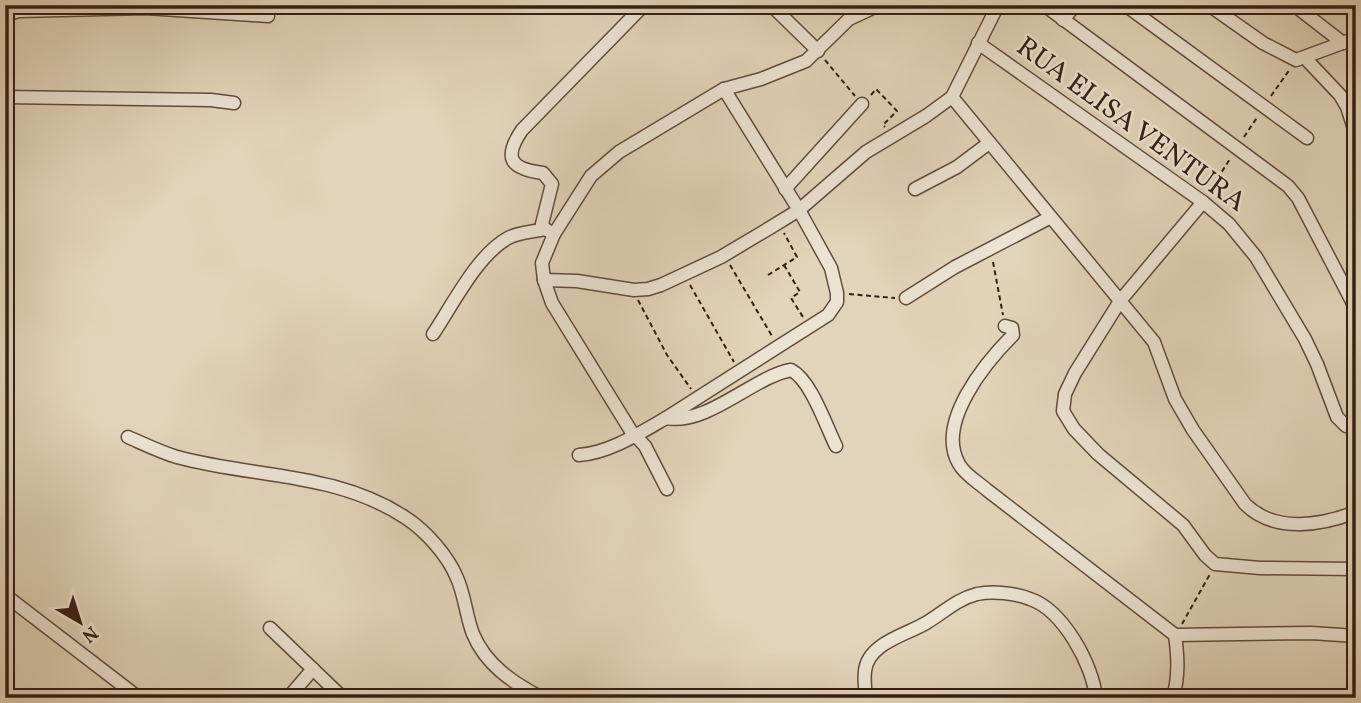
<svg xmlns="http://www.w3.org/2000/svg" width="1361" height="703" font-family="Vollkorn,serif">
<rect width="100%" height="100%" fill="#e2d4ba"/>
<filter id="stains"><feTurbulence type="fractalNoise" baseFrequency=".00286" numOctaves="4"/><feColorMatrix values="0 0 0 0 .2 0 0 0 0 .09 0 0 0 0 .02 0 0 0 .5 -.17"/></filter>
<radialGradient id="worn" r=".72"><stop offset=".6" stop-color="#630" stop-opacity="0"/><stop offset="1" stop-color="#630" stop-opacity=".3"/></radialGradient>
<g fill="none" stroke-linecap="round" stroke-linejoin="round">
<!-- minor casing -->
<g stroke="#614c3d" stroke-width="15">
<g id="minor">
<polyline points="771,5 818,51"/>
<polyline points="1044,5 1288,186 1298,198 1356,309"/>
<polyline points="1125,5 1307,138"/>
<polyline points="1209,5 1263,43 1296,60 1356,38"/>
<polyline points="1294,5 1343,43"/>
<polyline points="5,15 19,11 146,8 268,16"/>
<polyline points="1063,20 1075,5"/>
<polyline points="978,43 1203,202 1229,224 1256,257 1305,339 1317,364 1337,417 1346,426 1356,428"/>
<polyline points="1305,58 1340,95 1347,107 1356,135"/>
<path d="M724,89L799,210L831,268L837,293V302L828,315L666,418C707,426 753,377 791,370C811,380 826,426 836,446"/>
<polyline points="5,97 211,100 234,103"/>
<path d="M952,97L1154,342L1175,399L1193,430L1245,504C1274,533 1320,526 1356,512"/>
<polyline points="785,189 862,104"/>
<polyline points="915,189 957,167 989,143"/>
<polyline points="1203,202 1120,301 1075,373 1065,394 1063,411 1074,429 1098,454 1183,525 1205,555 1215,564 1260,568 1356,569"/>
<path d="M554,234L545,229L542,224L552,184L543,173C510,169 503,158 522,130L644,5"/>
<polyline points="544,280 577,281 634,290 648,289 661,285 721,257 768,229 799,210 866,152 926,116 952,97 998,5"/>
<polyline points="906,298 955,267 1049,218"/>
<path d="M1005,326L1012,328L1013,335C986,362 935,423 959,464C965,475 978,482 987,490L1175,635"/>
<path d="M433,334C452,306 477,255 508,238C519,232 533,232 545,229"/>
<path d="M128,437C144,444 160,452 177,457C254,478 337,472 406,518C426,531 448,556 457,578C465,596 466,616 473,634C486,665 513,683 542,698"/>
<path d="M579,455C609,453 640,433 666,418"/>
<polyline points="667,489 645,446 631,431 552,303 544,280 542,263 554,234 591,176 619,152 724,89 761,79 806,61 849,19 879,5"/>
<polyline points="5,595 139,698"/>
<polyline points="270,628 343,698"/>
<polyline points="1175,635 1311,633 1356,636"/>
<polyline points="288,698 313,669"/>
<path d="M866,698C865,689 864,679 865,671C868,643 906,635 926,623C943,613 957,599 977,594C993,591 1015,593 1030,599C1063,610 1093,665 1096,698"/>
<path d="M1173,698C1179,676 1178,657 1175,635"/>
</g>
</g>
<!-- path -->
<g stroke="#361e13" stroke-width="2" stroke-dasharray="5 3.5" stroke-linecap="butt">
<polyline points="825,60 855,96"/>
<polyline points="871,95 876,89 897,111 883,125 885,127"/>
<polyline points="1271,96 1290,69"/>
<polyline points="1244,137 1258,116"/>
<polyline points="1208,193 1230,159"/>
<polyline points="993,262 1003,315"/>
<polyline points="730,265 772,336"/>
<polyline points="784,265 800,292 791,298 803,317"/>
<polyline points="768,275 797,257 784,233"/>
<polyline points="690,285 734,362"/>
<polyline points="849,294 895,298"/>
<polyline points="638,300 667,355 691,389"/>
<polyline points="1182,624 1210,574"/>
</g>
<!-- minor -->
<use href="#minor" stroke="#ece3d2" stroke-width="12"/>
</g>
<g text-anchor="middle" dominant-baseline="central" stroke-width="5" stroke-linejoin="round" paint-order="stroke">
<!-- street labels -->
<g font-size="28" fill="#361e13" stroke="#ece3d2">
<text transform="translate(1131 125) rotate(36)">RUA ELISA VENTURA</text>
</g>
</g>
<!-- margin -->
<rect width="1361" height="703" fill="none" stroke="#e2d4ba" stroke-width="28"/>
<rect x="7" y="7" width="1347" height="689" fill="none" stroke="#361e13" stroke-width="3.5"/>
<rect x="14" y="14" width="1333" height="675" fill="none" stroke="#361e13" stroke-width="2"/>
<!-- north arrow -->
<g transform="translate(80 622) rotate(141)" stroke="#ece3d2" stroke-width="5" paint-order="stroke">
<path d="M0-5L12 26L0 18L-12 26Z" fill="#361e13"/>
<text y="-10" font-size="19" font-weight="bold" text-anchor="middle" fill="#361e13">N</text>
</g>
<rect width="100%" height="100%" filter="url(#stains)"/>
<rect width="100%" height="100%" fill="url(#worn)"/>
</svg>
